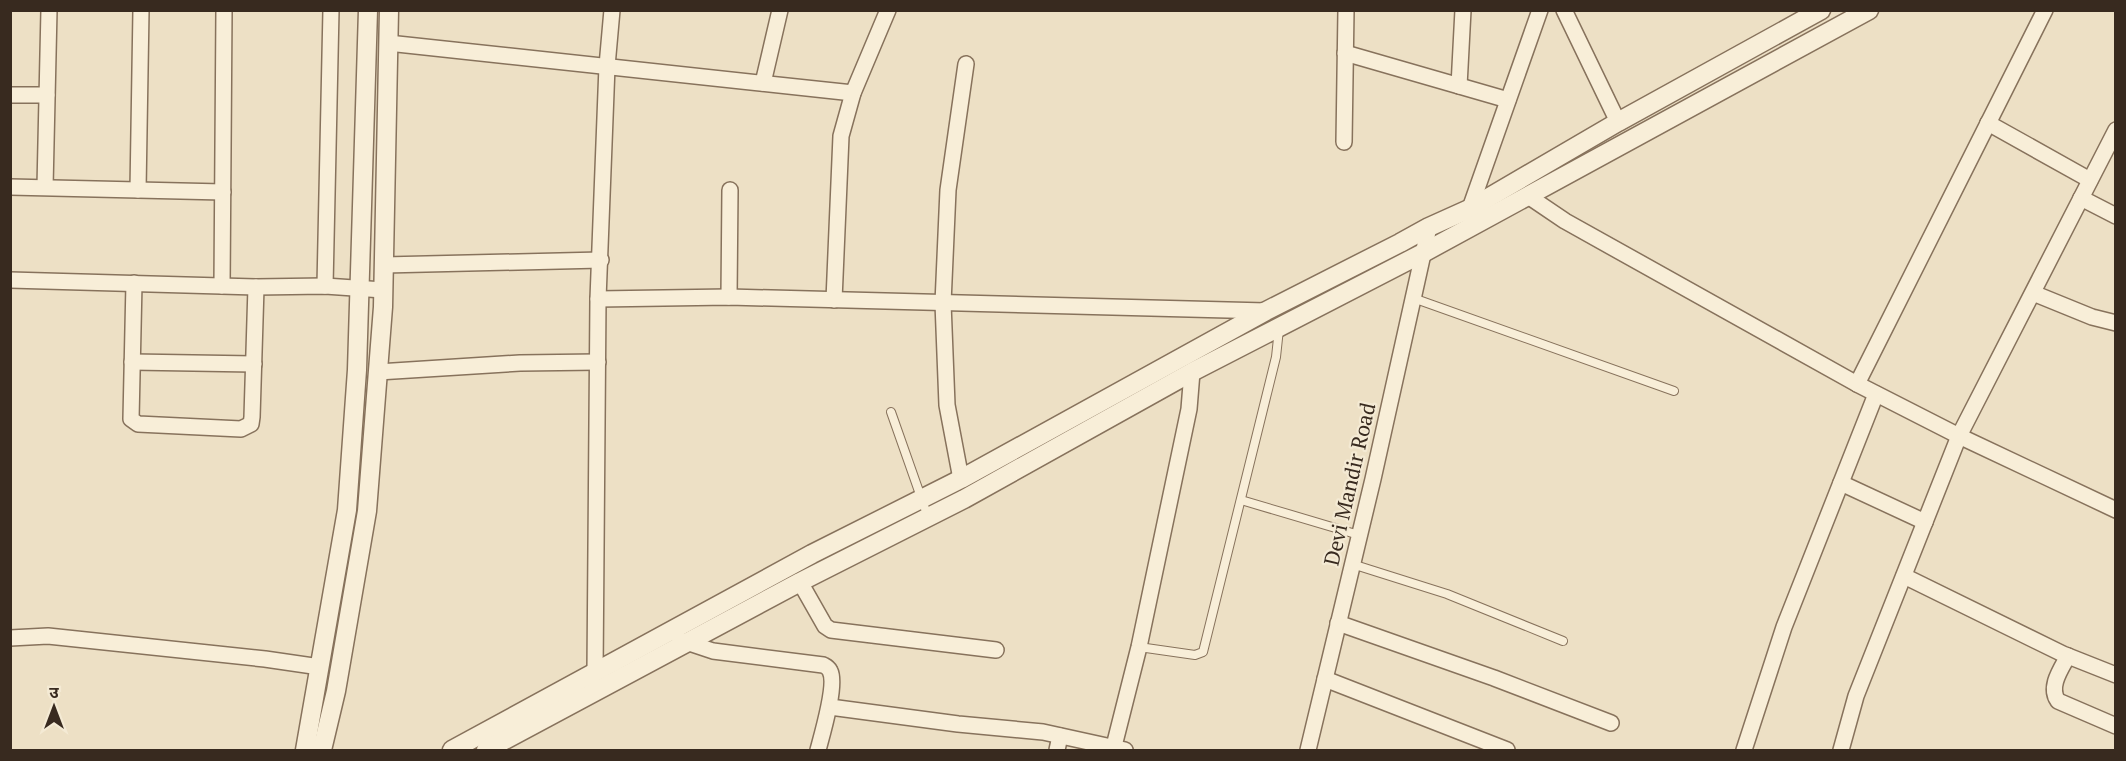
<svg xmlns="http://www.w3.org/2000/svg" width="2126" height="761" font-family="'PT Serif','Noto Sans Devanagari',serif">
<rect width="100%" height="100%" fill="#ede0c5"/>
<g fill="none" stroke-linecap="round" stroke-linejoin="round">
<!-- service casing -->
<g stroke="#87725c" stroke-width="10">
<g id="service">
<polyline points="1413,298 1674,391"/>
<polyline points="891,412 928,517"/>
<polyline points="1241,500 1359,535"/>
<polyline points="1352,564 1447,594 1563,641"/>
<polyline points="1139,647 1195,655 1203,652 1276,357 1279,329"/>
</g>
</g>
<!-- minor casing -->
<g stroke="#87725c" stroke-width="18">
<g id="minor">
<polyline points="1564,10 1618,122"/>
<polyline points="388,43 853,93"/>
<polyline points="1345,53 1508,100"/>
<polyline points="763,83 780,10"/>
<polyline points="1459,86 1463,10"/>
<polyline points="10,95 47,95"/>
<polyline points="1988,123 2090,180"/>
<polyline points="1344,142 1346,10"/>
<polyline points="10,187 223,192"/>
<polyline points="45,187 49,10"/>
<polyline points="138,190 141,10"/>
<polyline points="1528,196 1565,221 1857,384 1959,436 2116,510"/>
<polyline points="2081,198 2116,216"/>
<polyline points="1468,214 1540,10"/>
<polyline points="384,265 601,260"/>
<polyline points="10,280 256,287 325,286 383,290"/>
<polyline points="134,283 131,419 138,424 241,429 251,424 252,417 256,287"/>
<polyline points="222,286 224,10"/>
<polyline points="325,286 331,10"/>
<polyline points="2033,293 2092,317 2116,323"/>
<polyline points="729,297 730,190"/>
<polyline points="598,299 729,297 1266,311"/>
<polyline points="834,300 841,136 853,93 888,10"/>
<polyline points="132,362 254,364"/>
<polyline points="378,372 520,363 598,362"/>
<polyline points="1857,384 2045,10"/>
<polyline points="961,479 947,405 943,303 948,190 966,64"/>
<polyline points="1841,483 1925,522"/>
<polyline points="1904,576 2063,654 2116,675"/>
<polyline points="800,582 825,626 831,630 996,650"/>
<polyline points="1338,623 1494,678 1611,723"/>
<polyline points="10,638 48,636 265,659 320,667"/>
<path d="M680,640L713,651L823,665C827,667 828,667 830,671C837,684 822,735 818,750"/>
<path d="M2068,656C2061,669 2048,687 2058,701L2116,726"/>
<polyline points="595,673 598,299 607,66 612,10"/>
<polyline points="1325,679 1507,750"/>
<polyline points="830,707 958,724 1043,732 1125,750"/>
<polyline points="1057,750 1060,736"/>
<polyline points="1113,750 1139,647 1189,409 1192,372"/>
<polyline points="1308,750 1373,479 1429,227"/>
<polyline points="1744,750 1784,627 1876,394"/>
<polyline points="1841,750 1856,696 1959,436 2116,130"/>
</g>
</g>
<!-- tertiary casing -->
<g stroke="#87725c" stroke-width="21">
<g id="tertiary">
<polyline points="305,750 347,510 357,370 368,10"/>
<polyline points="322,750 336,691 367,511 383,307 389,10"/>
<polyline points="452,750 812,554 961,479 1266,311 1400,243 1429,227 1469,209 1618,122 1821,10"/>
<polyline points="486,750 800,582 964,499 1192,372 1423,253 1869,10"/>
</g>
</g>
<!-- service -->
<use href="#service" stroke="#f8eed8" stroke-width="8"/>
<!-- minor -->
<use href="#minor" stroke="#f8eed8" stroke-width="15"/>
<!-- tertiary -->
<use href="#tertiary" stroke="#f8eed8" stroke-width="18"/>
</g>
<g text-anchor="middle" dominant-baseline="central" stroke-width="4.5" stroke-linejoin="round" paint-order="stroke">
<!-- street labels -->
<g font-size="21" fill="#382a1f" stroke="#f4ead4">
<text transform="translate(1349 484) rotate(-77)">Devi Mandir Road</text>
</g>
</g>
<!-- border -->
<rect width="2126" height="761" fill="none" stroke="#382a1f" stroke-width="24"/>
<!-- north arrow -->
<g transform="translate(54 707)" stroke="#f4ead4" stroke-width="4.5" paint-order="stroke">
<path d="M0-4.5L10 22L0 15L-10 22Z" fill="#382a1f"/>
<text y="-9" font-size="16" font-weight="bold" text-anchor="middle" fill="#382a1f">उ</text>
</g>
</svg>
